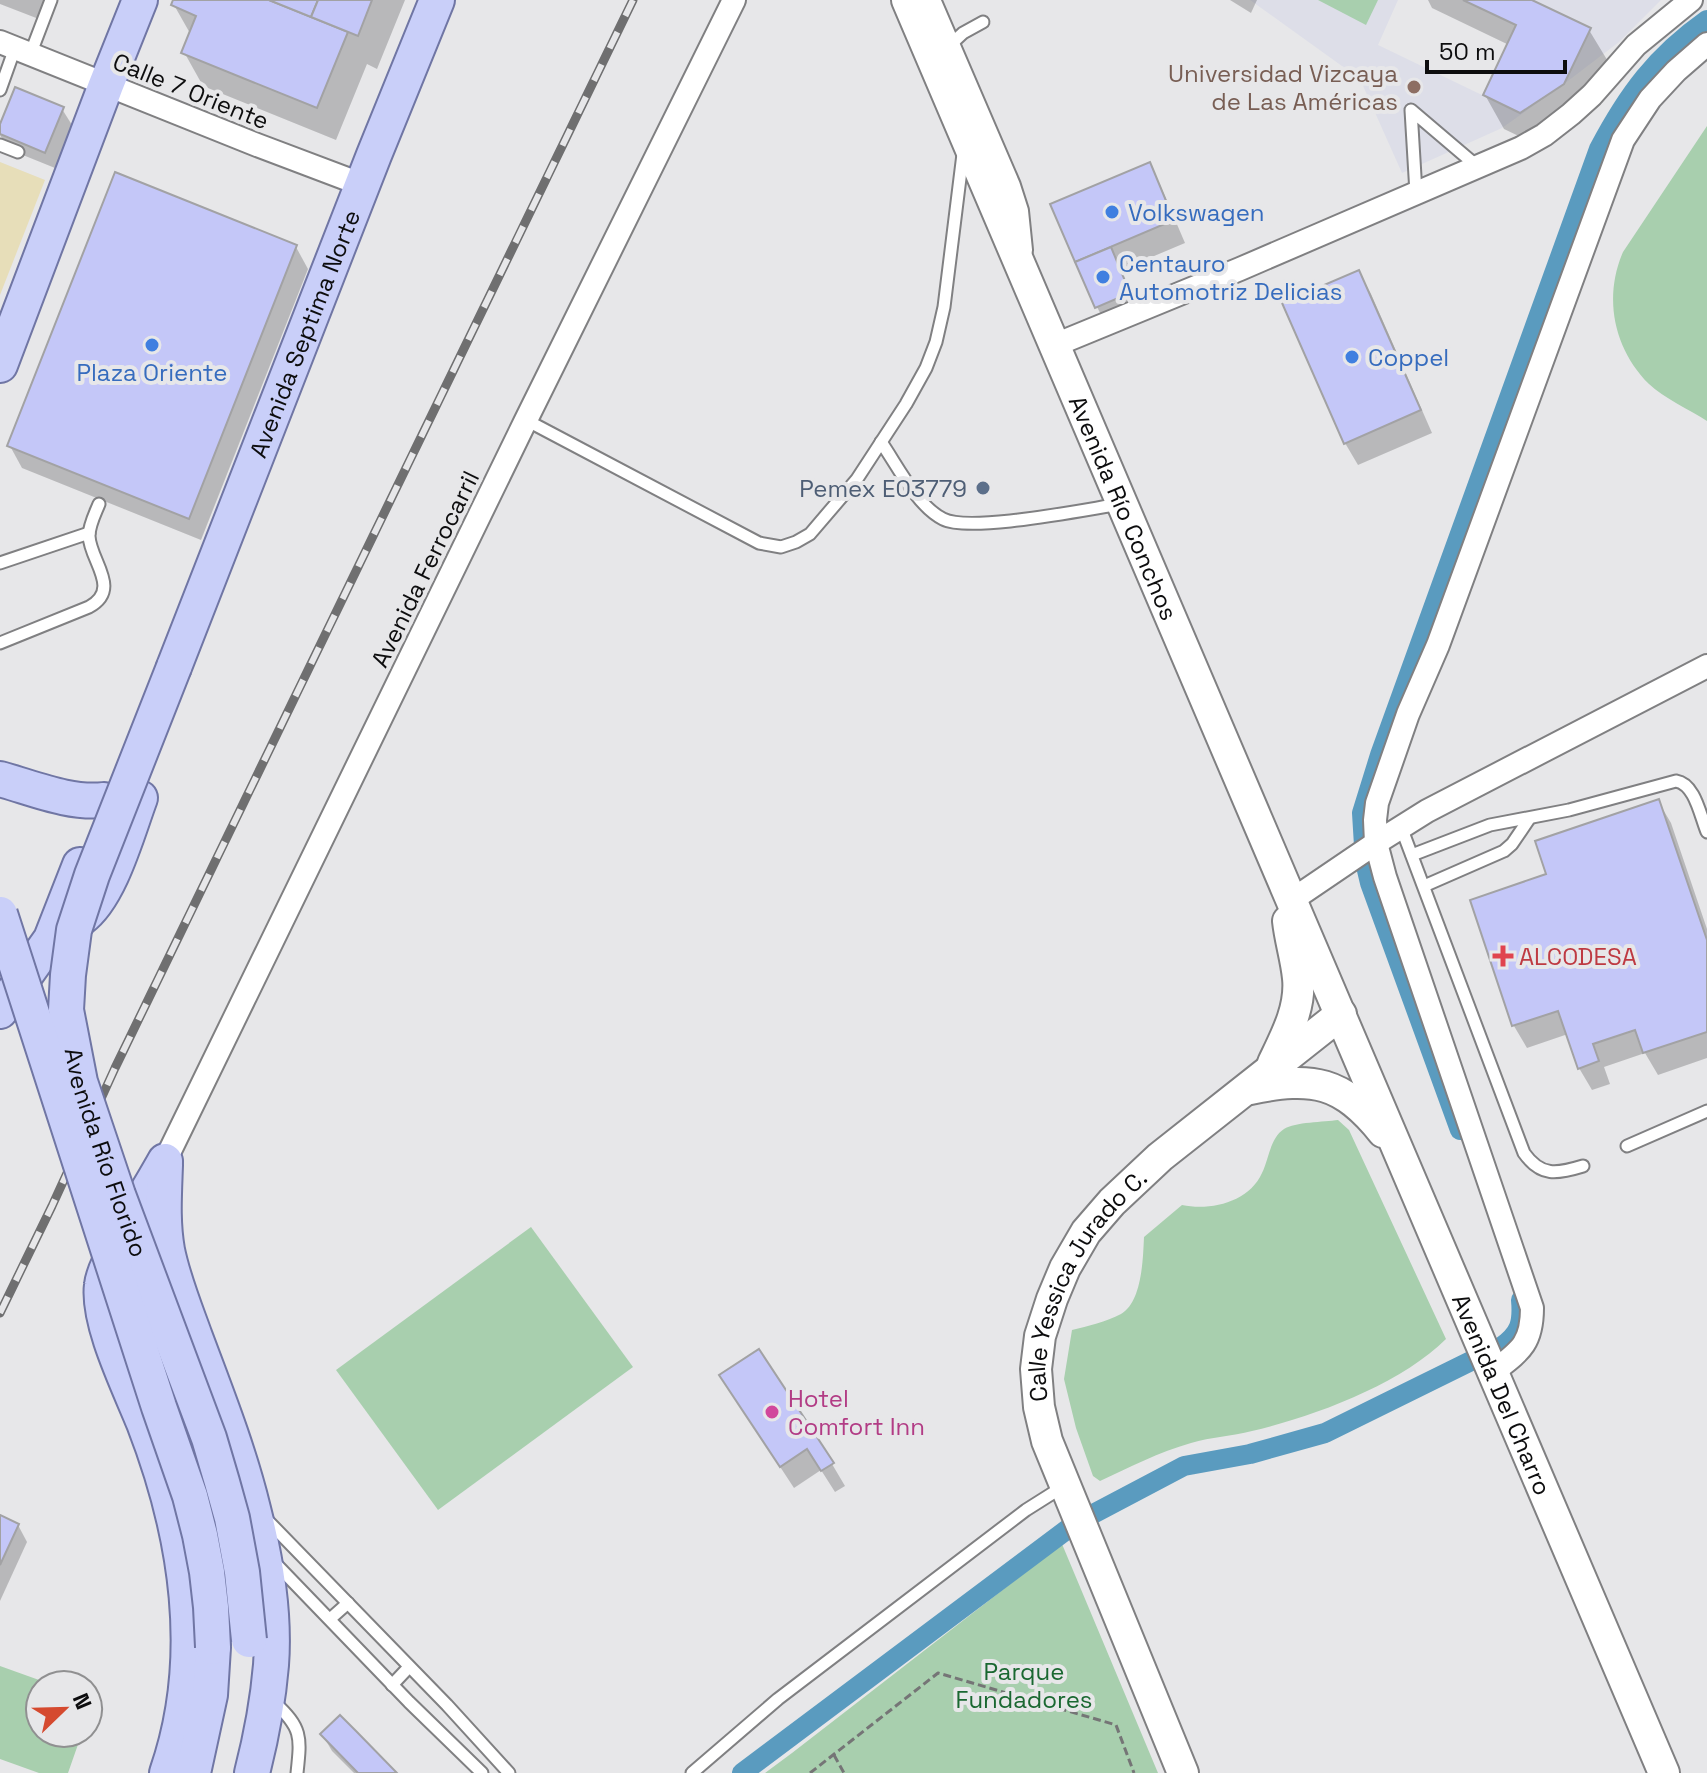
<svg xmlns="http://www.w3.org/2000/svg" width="1707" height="1773" font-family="'Space Grotesk',sans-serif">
<rect width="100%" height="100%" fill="#e7e7e9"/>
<!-- built -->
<polygon fill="#dddee8" points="1250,0 1398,0 1378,45 1482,95 1516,26 1463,0 1661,0 1619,42 1564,84 1502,128 1402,173 1360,79"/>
<!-- green -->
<g fill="#a8cfae">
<polygon points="1318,0 1378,0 1366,25"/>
<path d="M1707,126V421C1690,410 1664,398 1649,384C1614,349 1603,298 1623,252Z"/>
<path d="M1338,1120L1349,1130L1446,1339C1401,1384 1313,1417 1252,1431C1232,1436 1211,1437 1191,1443C1159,1452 1130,1467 1100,1481L1093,1476L1076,1428L1064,1379L1072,1330C1088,1326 1106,1322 1121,1314C1142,1302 1143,1259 1144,1237L1182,1205C1211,1211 1249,1202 1262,1173C1269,1159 1270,1138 1284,1129C1295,1122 1324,1122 1338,1120Z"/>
<polygon points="531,1227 633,1367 438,1510 336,1370"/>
<polygon points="1062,1544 1158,1773 765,1773 792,1753"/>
<polygon points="0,1666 53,1685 40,1685 40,1733 82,1733 68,1773 39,1773 0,1759"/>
</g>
<!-- sand -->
<polygon fill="#e7deb9" points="0,162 45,180 0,295"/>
<!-- shadow -->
<g fill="#0003">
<polygon points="0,0 58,0 55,7 50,5 44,21 0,4"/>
<polygon points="176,0 405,0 377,69 367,64 336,140 203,86 184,52 191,35 174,5"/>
<polygon points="1230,0 1257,0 1251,13"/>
<polygon points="1428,0 1527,0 1589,30 1609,63 1540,146 1504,129 1485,95 1509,45 1432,8"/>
<polygon points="62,109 72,125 55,168 8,149 0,135 0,129"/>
<polygon points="1149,165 1161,187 1185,243 1121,270 1138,310 1106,324 1097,307 1053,205"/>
<polygon points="296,247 308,269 201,540 22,468 10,446"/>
<polygon points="1359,272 1371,294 1432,433 1358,465 1345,443"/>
<polygon points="1658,801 1671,823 1707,929 1707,1058 1658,1075 1645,1053 1604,1067 1610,1084 1592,1090 1579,1068 1568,1034 1527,1048 1514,1026 1472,901 1549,875"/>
<polygon points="735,1398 832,1464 845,1486 835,1492 821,1470 794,1488"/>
<polygon points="0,1517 18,1525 27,1542 0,1601"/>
<polygon points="322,1734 394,1773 354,1773 332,1751"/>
</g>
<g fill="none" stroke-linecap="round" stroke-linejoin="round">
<!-- canal -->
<g stroke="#5a9bbf" stroke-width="20">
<path d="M1460,1130L1370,883L1365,862L1362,813L1380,755L1599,149C1628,94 1656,56 1707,20"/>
<path d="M1501,1347C1520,1334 1523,1323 1521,1300"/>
<polyline points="742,1773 1069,1528 1093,1514 1184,1466 1250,1454 1325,1433 1471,1361"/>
</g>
</g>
<!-- building -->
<g fill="#c4c7f8" stroke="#a2a2a4" stroke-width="2">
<polygon points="173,0 269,0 348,32 317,108 181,53 196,16 171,5"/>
<polygon points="269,0 318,0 311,17"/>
<polygon points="318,0 372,0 358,36 311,17"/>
<polygon points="1463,0 1532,0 1591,28 1564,84 1520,113 1483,95 1516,25"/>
<polygon points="15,87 64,107 45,153 0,134 0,124"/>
<polygon points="1150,162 1174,220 1075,262 1050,204"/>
<polygon points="115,172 297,245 189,519 7,446"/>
<polygon points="1111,247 1130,293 1095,308 1075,262"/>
<polygon points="1359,270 1421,410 1344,444 1282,303"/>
<polygon points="1659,799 1707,940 1707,1032 1643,1053 1635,1030 1593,1044 1599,1061 1578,1069 1558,1011 1512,1026 1470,900 1546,874 1535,841"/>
<polygon points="759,1349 834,1463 821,1471 807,1449 780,1467 719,1375"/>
<polygon points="0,1515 19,1524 0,1565"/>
<polygon points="340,1715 356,1731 397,1773 358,1773 320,1734"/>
</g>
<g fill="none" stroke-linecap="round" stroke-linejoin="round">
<!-- service casing -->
<g stroke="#808082" stroke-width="15">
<g id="service">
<polyline points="949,46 963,33 983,22"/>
<polyline points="30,55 51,0"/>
<polyline points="0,90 15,48"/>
<polyline points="0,145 18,152"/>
<polyline points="1416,193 1411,110 1478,167"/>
<polyline points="526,420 759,543 781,547 796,542 810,534 857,479 906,404 926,368 936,342 944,307 963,154"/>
<path d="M881,442C897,465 917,506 943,519C970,533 1087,509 1121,504"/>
<polyline points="0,563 89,533"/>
<path d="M0,643L89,607C122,589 90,561 89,536C89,525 95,514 99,504"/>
<path d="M1401,827L1524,1153C1541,1177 1557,1174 1583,1166"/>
<path d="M1412,855L1490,825L1569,810L1676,781C1695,784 1700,815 1707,832"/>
<polyline points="1424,886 1504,851 1512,844 1529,819"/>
<polyline points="1627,1146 1707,1111"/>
<polyline points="266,1519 447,1705 509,1773"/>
<polyline points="273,1561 409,1702 482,1773"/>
<polyline points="330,1619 348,1603"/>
<polyline points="392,1685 409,1667"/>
<path d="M274,1702C302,1728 301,1736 297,1773"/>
<polyline points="692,1773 778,1699 1026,1510 1064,1486"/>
</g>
</g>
<!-- minor casing -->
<g stroke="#808082" stroke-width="26">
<g id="minor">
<polyline points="929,0 1009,186 1017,211 1021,250"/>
<polyline points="0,42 257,145 363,185"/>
<polyline points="1055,345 1240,269 1521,148 1544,135 1571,114 1592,95 1636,45 1691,0"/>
<polyline points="1292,900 1376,843 1427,811 1707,666"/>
<polyline points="165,1161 526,420 734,0"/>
<path d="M1493,1372C1520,1351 1532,1344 1532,1308L1385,877L1376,843L1375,820L1377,803L1408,714L1438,645L1623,140L1650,99L1676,71L1707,44"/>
</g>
</g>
<!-- secondary casing -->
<g stroke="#808082" stroke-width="34">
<g id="secondary">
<path id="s1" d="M907,0L1664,1773"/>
<path d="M1273,1063C1286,1036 1301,1008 1298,978C1296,958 1290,940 1288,921"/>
<path d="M1250,1089C1313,1076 1342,1081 1383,1132"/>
<path id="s2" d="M1183,1773L1047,1441L1039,1407L1036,1369L1040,1336L1052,1299L1065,1268L1086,1232L1112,1202L1160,1157L1341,1014"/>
</g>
</g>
<!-- primary casing -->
<g stroke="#7076a4" stroke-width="38">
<g id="primary">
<polyline points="0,365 106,85 140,0"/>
<path id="s3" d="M174,667L374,155L437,0"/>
<path d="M0,779C33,788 70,804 104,800"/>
<path d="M81,918C110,897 127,833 140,798"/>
<polyline points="0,1011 51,939 80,865"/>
<path d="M165,1161C147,1193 127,1224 112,1257C108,1266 103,1275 102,1285C97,1322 130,1388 144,1423C187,1534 207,1658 167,1773"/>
<path d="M165,1165C164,1194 162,1222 167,1250C173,1280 185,1309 195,1337C216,1393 239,1451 253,1509C266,1560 275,1613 271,1665C268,1701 261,1738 252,1773"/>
<polyline points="193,1773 210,1695 213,1647"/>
</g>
</g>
<!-- path -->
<g stroke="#757576" stroke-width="3" stroke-dasharray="8 4" stroke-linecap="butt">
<polyline points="834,1755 844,1773"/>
<polyline points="810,1773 938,1673 1116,1725 1134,1773"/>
</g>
<!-- service -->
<use href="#service" stroke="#fff" stroke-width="11"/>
<!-- minor -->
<use href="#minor" stroke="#fff" stroke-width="22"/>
<!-- secondary -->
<use href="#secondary" stroke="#fff" stroke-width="30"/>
<!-- primary -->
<use href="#primary" stroke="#c9cff9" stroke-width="34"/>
<!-- rail casing -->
<g stroke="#6f6f70" stroke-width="9">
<polyline id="rail" points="0,1313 52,1206 115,1068 633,0"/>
</g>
<!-- rail -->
<use href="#rail" stroke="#e7e7e9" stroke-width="6" stroke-dasharray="18" stroke-linecap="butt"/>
<!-- primary-bridge casing -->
<g stroke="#7076a4" stroke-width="38" stroke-linecap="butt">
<g id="primary-bridge">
<path id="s4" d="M174,667L92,875L74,930L68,975L66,1010L80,1082L118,1195L209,1438L222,1482L232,1518L242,1572L249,1640"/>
<polyline points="0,914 159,1407 190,1496 200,1535 207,1572 211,1607 213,1647"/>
</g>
</g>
<!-- primary-bridge -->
<use href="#primary-bridge" stroke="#c9cff9" stroke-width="34"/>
</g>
<!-- markers -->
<circle fill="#8d6e63" stroke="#e7e7e9" stroke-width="3" cx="1414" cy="87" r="8"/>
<g fill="#3f7fe0" stroke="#e7e7e9" stroke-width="3">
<circle cx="1112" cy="212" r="8"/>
<circle cx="1103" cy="277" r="8"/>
<circle cx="152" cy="345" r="8"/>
<circle cx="1352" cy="357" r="8"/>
</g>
<circle fill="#5c6f8a" stroke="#e7e7e9" stroke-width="3" cx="983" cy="488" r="8"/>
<path fill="#e0444e" stroke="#e7e7e9" stroke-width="3" d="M1499 944h8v8h8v8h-8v8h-8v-8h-8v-8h8z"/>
<circle fill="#d1479c" stroke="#e7e7e9" stroke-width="3" cx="772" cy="1412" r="8"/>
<g text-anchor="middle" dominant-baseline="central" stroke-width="8" stroke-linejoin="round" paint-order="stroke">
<!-- education labels -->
<g font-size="24" fill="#785e54" stroke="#e7e7e9" text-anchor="end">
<text x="1398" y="73">Universidad Vizcaya<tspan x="1398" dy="28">de Las Américas</tspan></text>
</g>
<!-- street labels -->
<g font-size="24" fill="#0d0d0e" stroke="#e7e7e9">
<text transform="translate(191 91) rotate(22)">Calle 7 Oriente</text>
<text stroke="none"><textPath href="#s3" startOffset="358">Avenida Septima Norte</textPath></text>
<text stroke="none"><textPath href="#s1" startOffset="552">Avenida Río Conchos</textPath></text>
<text transform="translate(425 569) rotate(-64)">Avenida Ferrocarril</text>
<text stroke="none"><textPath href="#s4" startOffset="510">Avenida Río Florido</textPath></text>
<text stroke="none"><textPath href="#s2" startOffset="530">Calle Yessica Jurado C.</textPath></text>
<text stroke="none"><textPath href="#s1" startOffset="1516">Avenida Del Charro</textPath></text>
</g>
<!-- shop labels -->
<g font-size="24" fill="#366cbe" stroke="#e7e7e9" text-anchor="start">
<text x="1128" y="212">Volkswagen</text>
<text x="1119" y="263">Centauro<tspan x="1119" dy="28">Automotriz Delicias</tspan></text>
<text x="1368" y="357">Coppel</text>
<text x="152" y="372" text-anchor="middle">Plaza Oriente</text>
</g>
<!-- service labels -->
<g font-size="24" fill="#4e5e75" stroke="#e7e7e9" text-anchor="end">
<text x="967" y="488">Pemex E03779</text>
</g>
<!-- health labels -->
<g font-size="24" fill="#be3a42" stroke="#e7e7e9" text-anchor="start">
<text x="1519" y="956">ALCODESA</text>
</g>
<!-- hotel labels -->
<g font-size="24" fill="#b23c85" stroke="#e7e7e9" text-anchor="start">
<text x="788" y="1398">Hotel<tspan x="788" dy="28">Comfort Inn</tspan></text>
</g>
<!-- park labels -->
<g font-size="24" fill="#1a6831" stroke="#e7e7e9">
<text x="1024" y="1671">Parque<tspan x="1024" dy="28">Fundadores</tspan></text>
</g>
</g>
<!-- north arrow -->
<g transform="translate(64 1709) rotate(67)"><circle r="38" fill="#e7e7e9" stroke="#909091" stroke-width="2"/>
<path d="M0-6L14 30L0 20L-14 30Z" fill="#d54a2f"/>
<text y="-12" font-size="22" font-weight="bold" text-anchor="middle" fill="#0d0d0e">N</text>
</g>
<!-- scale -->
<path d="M1427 60v12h138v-12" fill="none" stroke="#0d0d0e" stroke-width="4"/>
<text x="1439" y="60" font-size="24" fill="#0d0d0e" stroke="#e7e7e9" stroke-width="6" paint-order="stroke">50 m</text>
</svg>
